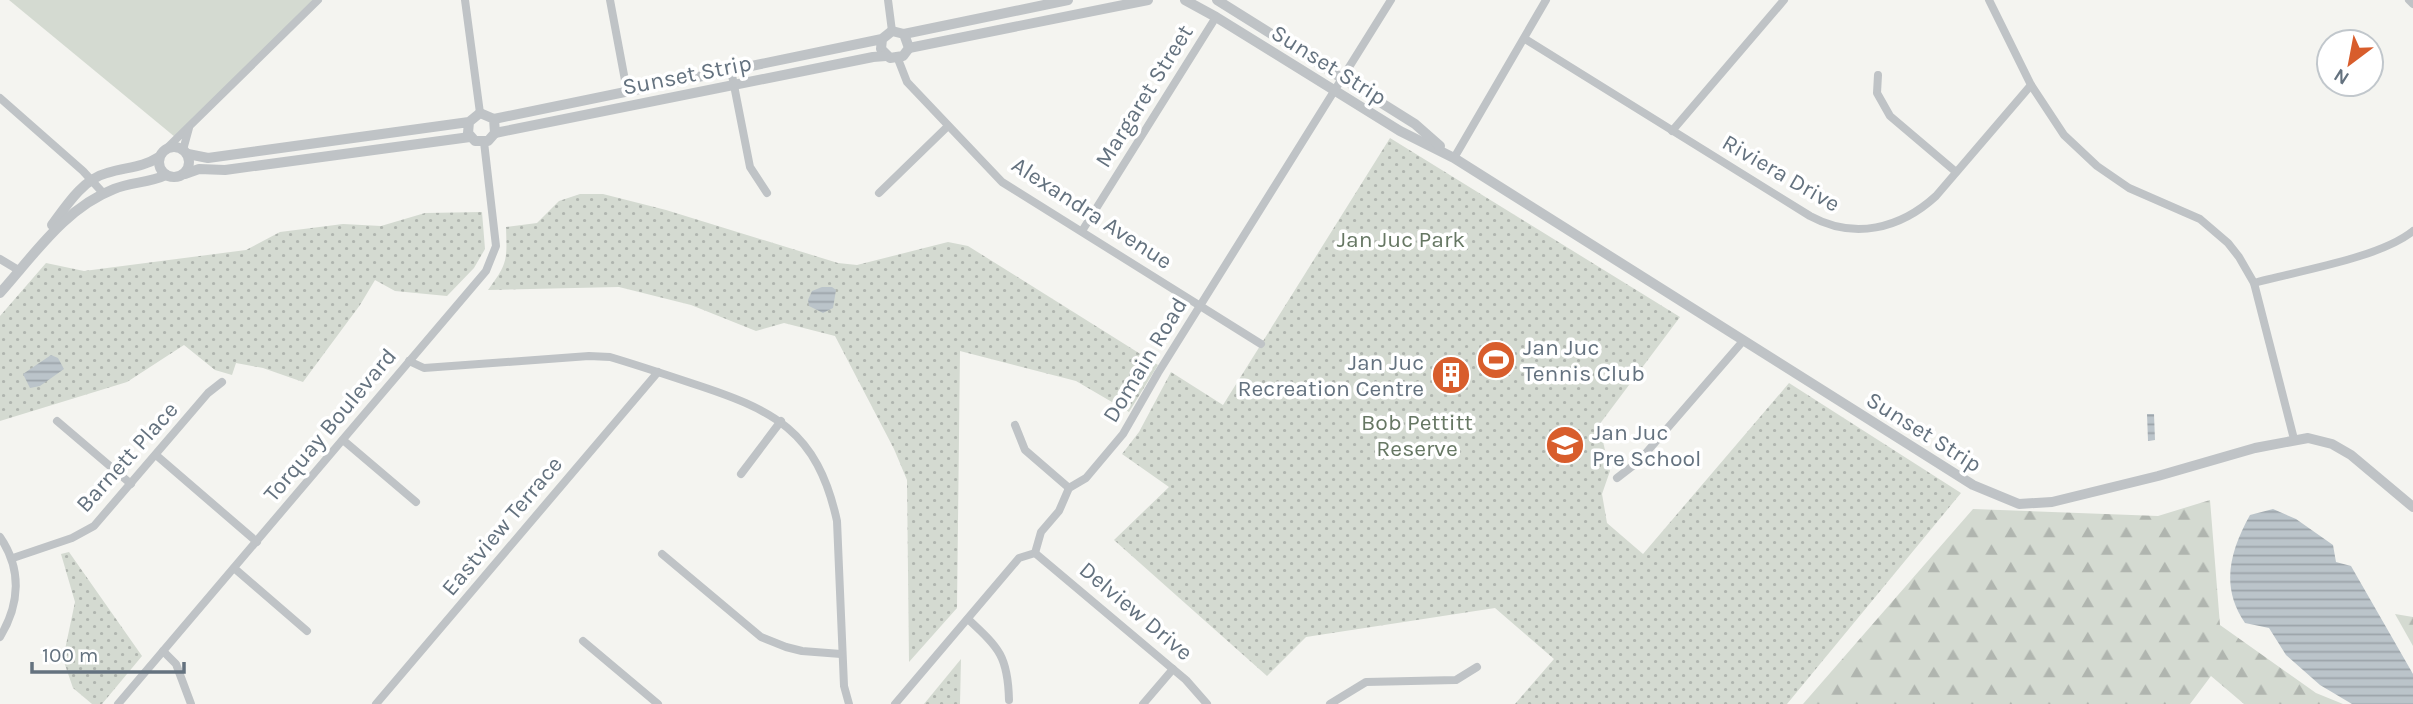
<svg xmlns="http://www.w3.org/2000/svg" width="2413" height="704" font-family="Karla,sans-serif">
<defs>
<pattern id="forest-firs" width="22" height="20" patternUnits="userSpaceOnUse" patternTransform="scale(1.75)"><rect width="22" height="20" fill="#d4dad1"/><path d="M5 1l3.5 6h-7zM16 11l3.5 6h-7z" fill="#b0b5af"/></pattern>
<pattern id="park-dots" width="8" height="8" patternUnits="userSpaceOnUse" patternTransform="scale(1.75)"><rect width="8" height="8" fill="#d4dad1"/><path d="M2 2h.1M6 6h.1" fill="none" stroke="#b0b5af" stroke-width="1.8" stroke-linecap="round"/></pattern>
<pattern id="water-rules" width="6" height="5" patternUnits="userSpaceOnUse" patternTransform="scale(1.75)"><rect width="6" height="5" fill="#bbc4ca"/><path d="M0 2.5h6" fill="none" stroke="#9ca4a9"/></pattern>
</defs>
<rect width="100%" height="100%" fill="#f4f4f0"/>
<!-- grass -->
<polygon fill="#d4dad1" points="9,0 318,0 175,137"/>
<!-- forest -->
<g fill="url(#forest-firs)">
<polygon points="2210,500 2220,625 2316,693 2343,704 2244,704 2211,676 2190,704 1803,704 1973,509 2158,516"/>
<polygon points="2395,614 2413,617 2413,646"/>
</g>
<!-- park -->
<g fill="url(#park-dots)">
<polygon points="1390,138 1680,317 1599,425 1610,471 1602,494 1607,523 1643,554 1789,383 1961,493 1787,704 1515,704 1554,659 1495,608 1306,637 1267,676 1114,540 1169,487 1122,454 1139,432 1171,372 1223,405"/>
<path d="M580,194H603L666,210L838,263L857,265L948,242L968,246L1158,365L1129,412L1076,381L960,351L957,608L909,662L907,480L894,449L835,336L784,323L756,331L691,305L619,287L488,290C508,263 507,260 506,227L537,223L559,201Z"/>
<polygon points="482,212 485,249 474,268 447,296 395,291 375,280 360,305 303,382 263,368 236,363 232,375 215,370 184,345 127,382 0,421 0,316 46,263 84,271 246,250 280,232 343,224 381,226 425,213"/>
<polygon points="69,552 142,656 102,704 92,704 73,688 63,659 75,602 61,554"/>
<polygon points="961,659 960,704 924,704"/>
</g>
<!-- water -->
<g fill="url(#water-rules)">
<polygon points="822,287 832,287 836,290 833,308 823,313 809,306 808,300 812,291"/>
<polygon points="51,355 58,358 64,369 40,386 30,388 23,374"/>
<polygon points="2147,414 2154,414 2155,440 2148,441"/>
<path d="M2273,509L2296,519L2333,545L2336,562L2351,566L2413,674V704H2352L2320,685L2286,655L2269,628L2245,623C2220,587 2230,551 2250,515Z"/>
</g>
<g fill="none" stroke-linecap="round" stroke-linejoin="round">
<!-- minor -->
<g stroke="#bfc3c6" stroke-width="8">
<polyline points="465,0 480,113"/>
<polyline points="610,0 627,91"/>
<polyline points="888,0 892,31"/>
<polyline points="1989,0 2031,85 2064,135 2097,166 2129,188 2200,219 2228,243 2239,257 2254,283 2294,439"/>
<polyline points="2409,0 2413,4"/>
<path d="M1525,39L1810,216C1854,240 1900,229 1936,196L2031,85"/>
<polyline points="898,59 907,82 1002,182 1261,344"/>
<polyline points="731,70 750,167 767,193"/>
<polyline points="1878,75 1877,93 1890,116 1956,172"/>
<polyline points="0,98 83,171 104,194"/>
<polyline points="1672,131 1784,0"/>
<polyline points="166,149 318,0"/>
<polyline points="183,150 189,128"/>
<polyline points="1454,158 1546,0"/>
<polyline points="879,193 948,126"/>
<polyline points="1082,231 1216,17"/>
<polyline points="0,259 20,271"/>
<path d="M2254,283C2297,271 2380,258 2413,231"/>
<path d="M409,361L424,368L589,356L610,357C637,365 664,374 691,383C774,410 817,430 837,521L844,686L849,704"/>
<polyline points="57,421 131,484"/>
<polyline points="1015,425 1025,450 1069,488"/>
<polyline points="343,440 416,502"/>
<polyline points="156,455 257,542"/>
<polyline points="741,474 781,421"/>
<polyline points="1617,478 1639,461 1743,341"/>
<path d="M0,537C22,569 20,604 0,637"/>
<polyline points="1035,553 1186,680 1207,704"/>
<polyline points="662,554 761,637 786,647 802,651 841,654"/>
<polyline points="13,558 72,538 94,526 208,393 222,382"/>
<polyline points="234,568 307,631"/>
<path d="M968,619C999,648 1008,656 1009,700"/>
<polyline points="583,641 658,704"/>
<polyline points="163,651 176,664 191,704"/>
<polyline points="118,704 486,271 496,246 484,142"/>
<polyline points="376,704 658,372"/>
<polyline points="895,704 1019,558 1035,553 1041,532 1059,511 1069,488 1086,478 1123,434 1158,373 1391,0"/>
<polyline points="1143,704 1173,669"/>
<polyline points="1330,704 1366,682 1456,680 1477,667"/>
</g>
<!-- tertiary -->
<g stroke="#bfc3c6" stroke-width="10">
<polyline points="1185,0 1216,17 1400,131 1454,158 1973,485 2019,504 2052,502 2158,476 2255,448 2308,438 2332,444 2351,455 2413,507"/>
<polyline points="1217,0 1415,124 1440,146"/>
<polyline points="904,34 1068,0"/>
<polyline points="909,48 1148,0"/>
<polyline points="494,119 882,39 892,31 904,34 909,48 903,56 890,58 881,49 882,39"/>
<polyline points="495,133 873,57 886,56"/>
<circle cx="174" cy="162" r="15"/>
<polyline points="188,154 208,158 469,122 480,113 494,119 495,133 488,141 475,141 468,133 469,122"/>
<polyline points="185,174 199,169 225,170 470,137"/>
<path d="M52,225C66,206 83,179 107,173C125,167 142,168 159,157"/>
<path d="M0,293C34,255 65,208 114,189C131,182 149,183 166,175"/>
</g>
</g>
<!-- icons -->
<defs>
<g id="stadium-disc" transform="scale(2.0125)"><circle r="9.5" fill="#d85d2c" stroke="#fff"/><path d="M0-5a6.5 5 0 1 0 0 10a6.5 5 0 1 0 0-10ZM-3.5-1.8h7v3.6h-7Z" fill="#fff"/></g>
<g id="building-disc" transform="scale(2.0125)"><circle r="9.5" fill="#d85d2c" stroke="#fff"/><path d="M-4-6H4V6H1V3H-1V6H-4ZM-2.5-4.3h1.7v1.8h-1.7ZM.8-4.3h1.7v1.8H.8ZM-2.5-1h1.7V.8h-1.7ZM.8-1h1.7V.8H.8Z" fill="#fff"/></g>
<g id="school-disc" transform="scale(2.0125)"><circle r="9.5" fill="#d85d2c" stroke="#fff"/><path d="M0-5L7-2L0 1L-7-2ZM-4 1L0 2.5L4 1V4Q0 6-4 4Z" fill="#fff"/></g>
</defs>
<g fill-rule="evenodd">
<use href="#stadium-disc" x="1496" y="360"/>
<use href="#building-disc" x="1451" y="375"/>
<use href="#school-disc" x="1565" y="445"/>
</g>
<g text-anchor="middle" dominant-baseline="central" stroke-width="7" stroke-linejoin="round" paint-order="stroke">
<!-- street labels -->
<g font-size="23" fill="#64727f" stroke="#fff">
<text transform="translate(1329 65) rotate(32)">Sunset Strip</text>
<text transform="translate(687 75) rotate(-11)">Sunset Strip</text>
<text transform="translate(1144 96) rotate(-58)">Margaret Street</text>
<text transform="translate(1781 173) rotate(30)">Riviera Drive</text>
<text transform="translate(1092 213) rotate(33)">Alexandra Avenue</text>
<text transform="translate(1145 360) rotate(-59)">Domain Road</text>
<text transform="translate(330 425) rotate(-50)">Torquay Boulevard</text>
<text transform="translate(1924 432) rotate(32)">Sunset Strip</text>
<text transform="translate(127 457) rotate(-48)">Barnett Place</text>
<text transform="translate(502 526) rotate(-50)">Eastview Terrace</text>
<text transform="translate(1136 611) rotate(40)">Delview Drive</text>
</g>
<!-- park labels -->
<g font-size="23" fill="#667763" stroke="#fff">
<text x="1401" y="239">Jan Juc Park</text>
<text x="1417" y="422">Bob Pettitt<tspan x="1417" dy="26">Reserve</tspan></text>
</g>
<!-- poi labels -->
<g font-size="23" fill="#64727f" stroke="#fff" text-anchor="start">
<text x="1523" y="347">Jan Juc<tspan x="1523" dy="26">Tennis Club</tspan></text>
<text x="1424" y="362" text-anchor="end">Jan Juc<tspan x="1424" dy="26">Recreation Centre</tspan></text>
<text x="1592" y="432">Jan Juc<tspan x="1592" dy="26">Pre School</tspan></text>
</g>
</g>
<!-- north arrow -->
<g transform="translate(2350 63) rotate(212)"><circle r="33" fill="#ffffff" stroke="#c1c7cc" stroke-width="2"/>
<path d="M0-5L12 26L0 18L-12 26Z" fill="#d85d2c"/>
<text y="-10" font-size="19" font-weight="bold" text-anchor="middle" fill="#64727f">N</text>
</g>
<!-- scale -->
<path d="M32 662v10h152v-10" fill="none" stroke="#64727f" stroke-width="3.5"/>
<text x="42" y="662" font-size="21" fill="#64727f" stroke="#ffffff" stroke-width="5" paint-order="stroke">100 m</text>
</svg>
